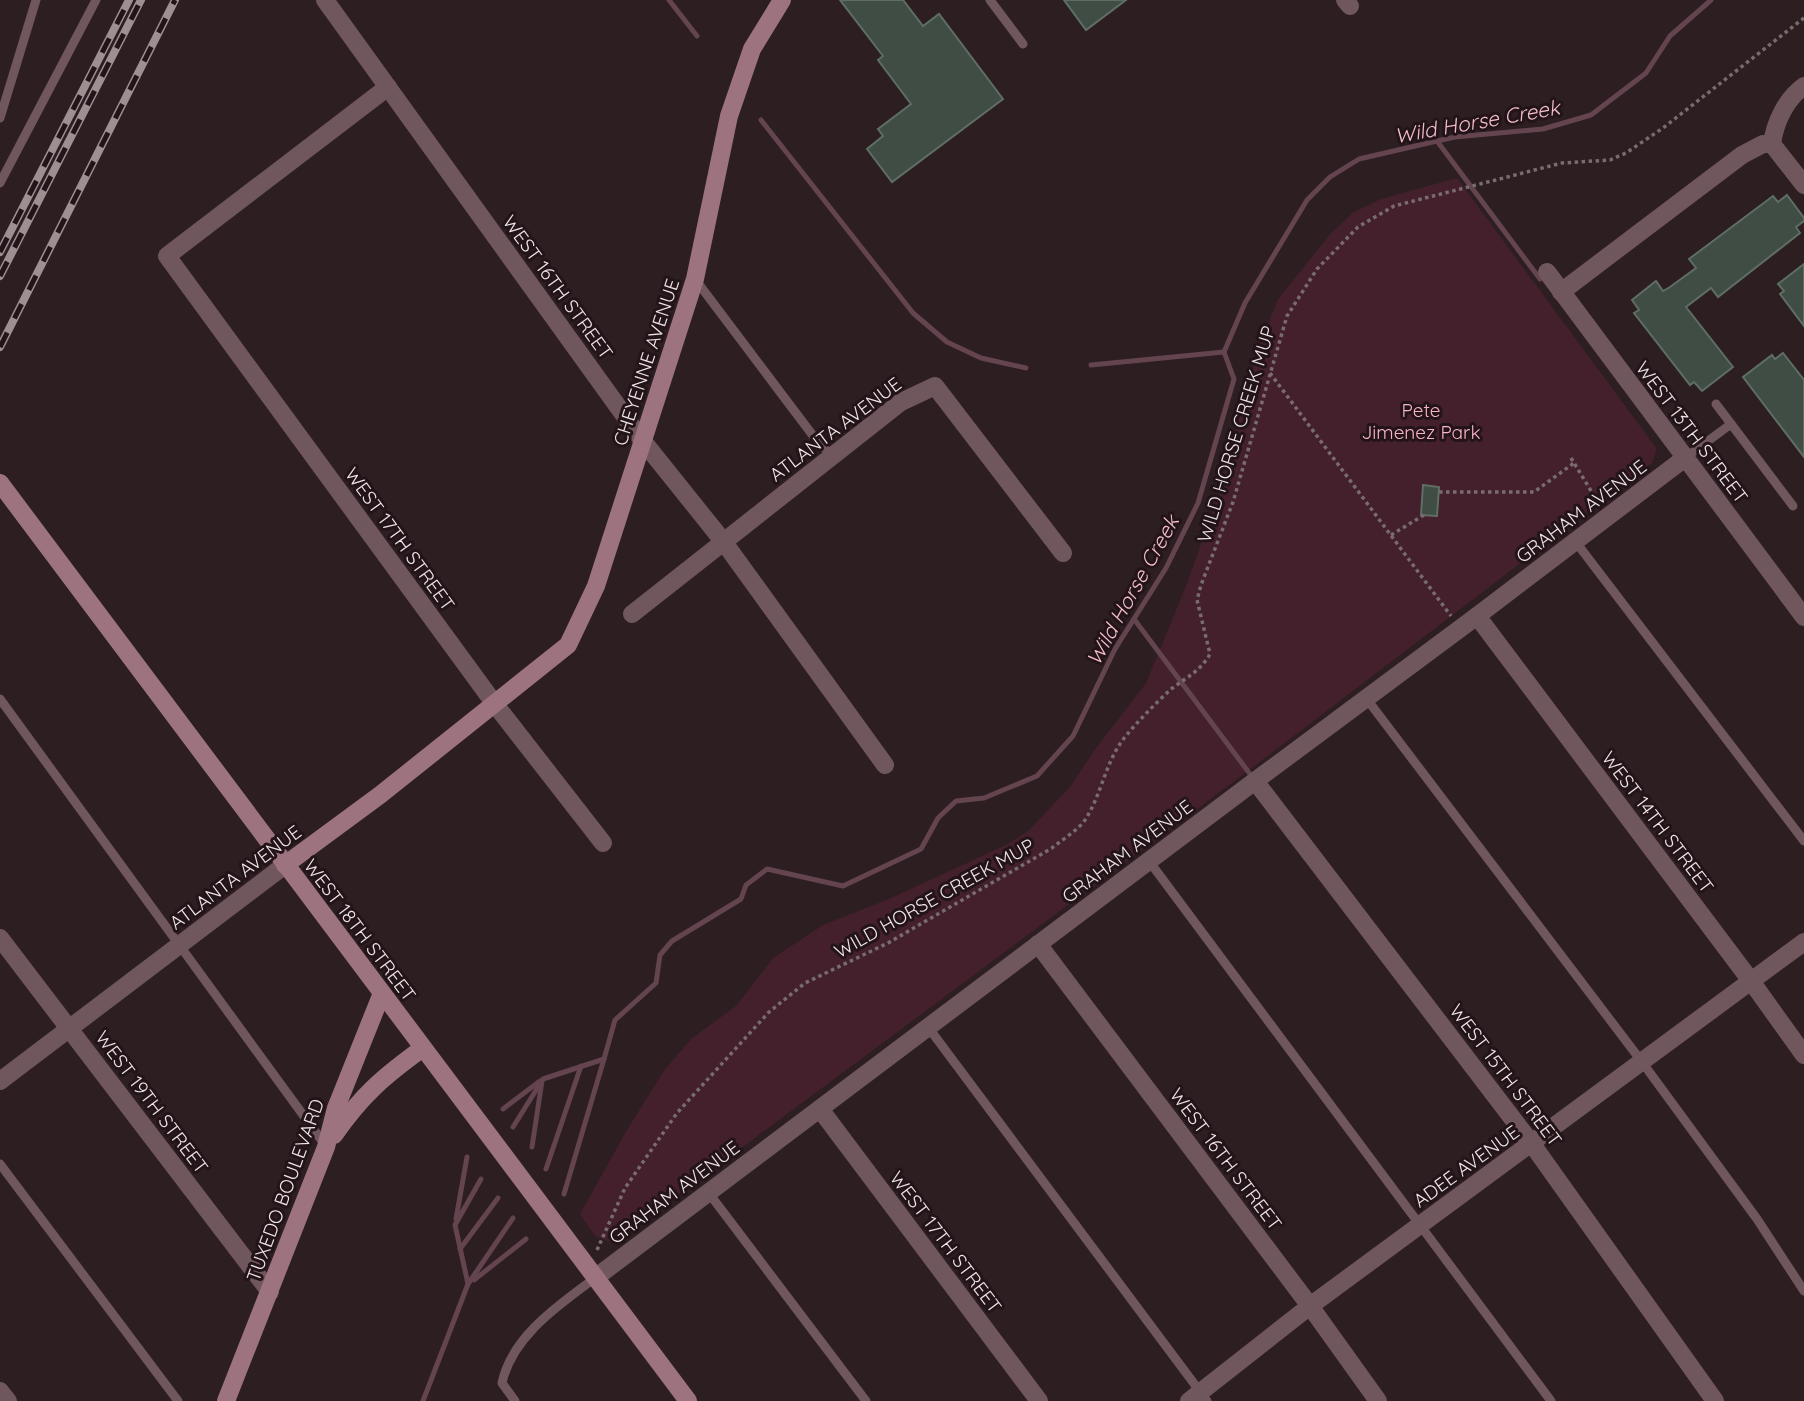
<svg xmlns="http://www.w3.org/2000/svg" width="1804" height="1401" font-family="Quicksand,sans-serif">
<rect width="100%" height="100%" fill="#2c1e21"/>
<!-- green -->
<polygon fill="#43202b" points="1457,178 1657,449 1652,463 1240,777 700,1179 612,1243 595,1236 580,1214 628,1128 665,1069 692,1038 736,1006 773,958 823,925 891,898 1008,844 1028,831 1070,787 1096,748 1146,683 1186,586 1218,496 1258,349 1278,299 1331,233 1354,212 1381,199"/>
<g fill="none" stroke-linecap="round" stroke-linejoin="round">
<!-- stream -->
<g stroke="#63444f" stroke-width="5">
<polyline points="669,0 697,36"/>
<polyline points="761,120 913,313 947,342 981,358 1026,368"/>
<polyline points="1437,141 1540,279"/>
<polyline points="1091,365 1224,352"/>
<polyline points="1134,619 1253,778"/>
<polyline points="503,1109 540,1081"/>
<polyline points="513,1127 543,1079 604,1059 615,1020 656,983 660,955 672,941 741,899 746,885 767,869 843,886 921,849 938,818 956,801 984,798 1037,776 1073,736 1115,649 1166,568 1198,503 1234,379 1224,352 1245,303 1307,200 1330,177 1359,159 1437,141 1455,137 1543,129 1591,115 1646,73 1670,36 1711,0"/>
<polyline points="532,1147 542,1081"/>
<polyline points="546,1169 581,1066"/>
<polyline points="564,1194 604,1059"/>
<polyline points="456,1219 467,1157"/>
<polyline points="460,1249 498,1198"/>
<polyline points="474,1280 526,1239"/>
<polyline points="468,1284 513,1218"/>
<polyline points="423,1401 468,1284 455,1225 481,1179"/>
</g>
</g>
<!-- building -->
<g fill="#3f4d44" stroke="#5f6e65" stroke-width="2">
<polygon points="840,0 903,0 923,26 939,14 1003,99 892,182 867,149 883,136 878,129 911,104 878,60 883,56"/>
<polygon points="1064,0 1126,0 1086,30"/>
<polygon points="1787,195 1804,218 1804,221 1796,227 1800,233 1718,297 1711,288 1686,307 1733,367 1702,391 1694,382 1690,385 1634,313 1639,310 1632,300 1656,281 1663,291 1670,287 1696,268 1689,259 1773,196 1778,202"/>
<polygon points="1804,264 1804,326 1780,294 1784,291 1778,284"/>
<polygon points="1783,353 1804,380 1804,457 1743,377 1772,355 1775,359"/>
<polygon points="1423,485 1439,487 1437,516 1421,515"/>
</g>
<g fill="none" stroke-linecap="round" stroke-linejoin="round">
<!-- path -->
<g stroke="#796c6f" stroke-width="3.5" stroke-dasharray="3.5 3.5" stroke-linecap="butt">
<polyline points="1270,373 1451,616"/>
<polyline points="1571,458 1599,504"/>
<polyline points="1439,492 1534,492 1574,463"/>
<polyline points="1391,535 1424,515"/>
<path d="M597,1250L625,1188L677,1113L769,1012L805,983L888,943L1052,848C1063,839 1077,831 1085,820C1102,794 1105,762 1125,737C1138,721 1155,704 1170,690C1185,678 1200,672 1210,654L1197,600L1201,585L1233,502L1287,316L1317,269L1358,227L1394,206L1562,163L1610,160L1626,153L1663,128L1804,18"/>
</g>
<!-- lane -->
<g stroke="#70565d" stroke-width="9">
<polyline points="990,0 1023,44"/>
<polyline points="0,118 36,0"/>
<polyline points="0,183 96,0"/>
<polyline points="695,279 814,437 832,456"/>
<polyline points="1716,404 1793,506"/>
<polyline points="1685,458 1731,424"/>
<polyline points="1575,541 1804,841"/>
<polyline points="1366,698 1642,1062 1757,1219 1804,1291"/>
<polyline points="0,699 325,1145"/>
<polyline points="1149,861 1551,1401"/>
<polyline points="928,1027 1207,1401"/>
<polyline points="0,1164 178,1401"/>
<polyline points="708,1192 866,1401"/>
<path d="M515,1401L502,1383C512,1336 559,1305 595,1278"/>
</g>
<!-- street -->
<g stroke="#70565d" stroke-width="18">
<polyline points="325,0 642,440 723,541 885,765"/>
<polyline points="1345,0 1350,6"/>
<polyline points="388,87 167,256 494,703 603,843"/>
<path d="M1772,144C1775,122 1786,99 1804,86"/>
<polyline points="1772,144 1804,185"/>
<polyline points="1547,272 1804,617"/>
<polyline points="1561,292 1742,155 1763,144 1772,144"/>
<polyline points="632,614 901,402 935,386 1063,553"/>
<polyline points="1477,616 1751,981 1804,1055"/>
<polyline points="1255,781 1532,1144 1715,1401"/>
<polyline points="0,938 270,1292"/>
<polyline points="1038,944 1310,1306 1378,1401"/>
<polyline points="0,1081 285,865"/>
<polyline points="820,1109 1039,1401"/>
<polyline points="595,1278 1255,781 1477,616 1685,458"/>
<polyline points="0,1391 8,1401"/>
<polyline points="1189,1401 1310,1306 1804,942"/>
</g>
<!-- secondary -->
<g stroke="#9c737e" stroke-width="18">
<polyline points="0,483 688,1401"/>
<polyline points="285,865 380,795 568,645 596,586 695,279 729,116 752,49 782,0"/>
<path d="M334,1135C362,1095 384,1076 423,1048"/>
<polyline points="226,1401 326,1147 336,1108 382,993"/>
</g>
<!-- rail casing -->
<g stroke="#9d9093" stroke-width="8">
<g id="rail">
<polyline points="0,252 129,0"/>
<polyline points="0,276 141,0"/>
<polyline points="0,347 175,0"/>
</g>
</g>
<!-- rail -->
<use href="#rail" stroke="#221418" stroke-width="5" stroke-dasharray="16" stroke-linecap="butt"/>
</g>
<g text-anchor="middle" dominant-baseline="central" stroke-width="6" stroke-linejoin="round" paint-order="stroke">
<!-- street labels -->
<g font-size="19" fill="#efe4e7" stroke="#221418">
<text transform="translate(558 287) rotate(54)">WEST 16TH STREET</text>
<text transform="translate(646 362) rotate(-72)">CHEYENNE AVENUE</text>
<text transform="translate(835 429) rotate(-37)">ATLANTA AVENUE</text>
<text transform="translate(1692 432) rotate(53)">WEST 13TH STREET</text>
<text transform="translate(1236 434) rotate(-73)">WILD HORSE CREEK MUP</text>
<text transform="translate(1581 511) rotate(-37)">GRAHAM AVENUE</text>
<text transform="translate(400 539) rotate(54)">WEST 17TH STREET</text>
<text transform="translate(1658 822) rotate(53)">WEST 14TH STREET</text>
<text transform="translate(1127 851) rotate(-37)">GRAHAM AVENUE</text>
<text transform="translate(235 877) rotate(-37)">ATLANTA AVENUE</text>
<text transform="translate(934 898) rotate(-29)">WILD HORSE CREEK MUP</text>
<text transform="translate(360 930) rotate(53)">WEST 18TH STREET</text>
<text transform="translate(1506 1075) rotate(53)">WEST 15TH STREET</text>
<text transform="translate(152 1102) rotate(53)">WEST 19TH STREET</text>
<text transform="translate(1226 1159) rotate(53)">WEST 16TH STREET</text>
<text transform="translate(1466 1166) rotate(-36)">ADEE AVENUE</text>
<text transform="translate(285 1190) rotate(-70)">TUXEDO BOULEVARD</text>
<text transform="translate(674 1192) rotate(-37)">GRAHAM AVENUE</text>
<text transform="translate(946 1242) rotate(53)">WEST 17TH STREET</text>
</g>
<!-- park labels -->
<g font-size="19" fill="#fbb4c7" stroke="#221418">
<text x="1421" y="410">Pete<tspan x="1421" dy="22">Jimenez Park</tspan></text>
</g>
<!-- water labels -->
<g font-size="21" font-style="italic" fill="#f4becc" stroke="#221418">
<text transform="translate(1477 121) rotate(-10)">Wild Horse Creek</text>
<text transform="translate(1132 590) rotate(-61)">Wild Horse Creek</text>
</g>
</g>
</svg>
